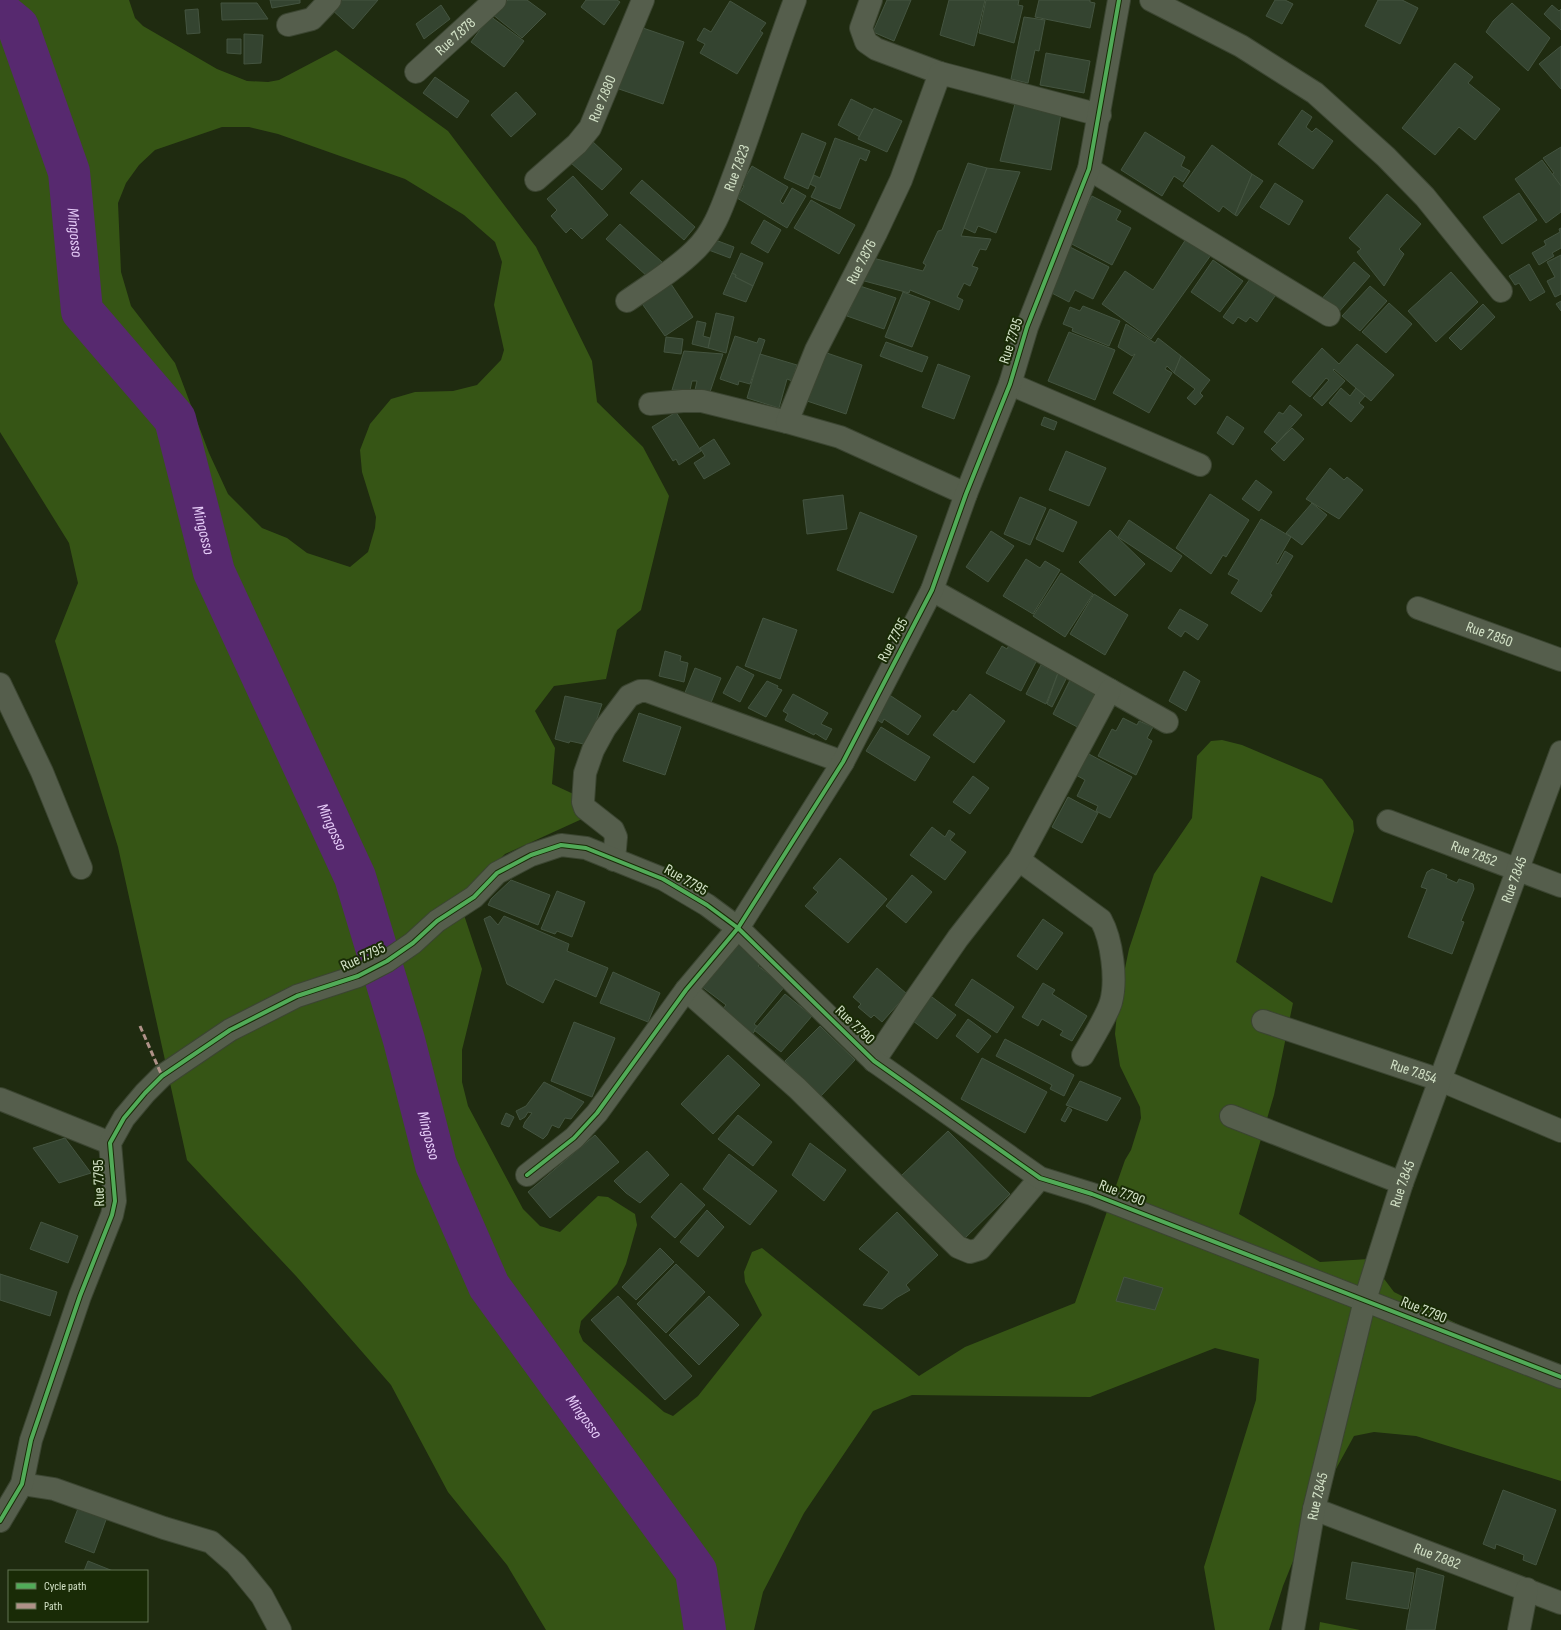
<svg xmlns="http://www.w3.org/2000/svg" width="1561" height="1630" font-family="'Sofia Sans Condensed',sans-serif">
<rect width="100%" height="100%" fill="#1f2b10"/>
<!-- green -->
<g fill="#365515" fill-rule="evenodd">
<path d="M0,0H129L135,18L143,26L217,69L247,81L268,82L279,80L336,50L448,131L536,247L592,361L597,402L643,447L669,496L641,610L617,630L606,679L554,686L535,711L555,748L552,784L582,798V819L505,854L459,900L482,969L462,1050V1082L468,1106L523,1209L540,1226L560,1232L598,1196L608,1197L635,1214L637,1225L626,1264L617,1284L581,1321L579,1332L583,1341L664,1412L673,1416L698,1396L762,1315L745,1282L744,1272L752,1252L762,1248L919,1376L965,1347L1075,1303L1125,1160L1131,1150L1141,1118L1140,1107L1120,1066L1115,1034L1118,1002L1129,949L1154,874L1192,818L1197,756L1211,741L1222,740L1242,745L1322,779L1353,821L1354,831L1332,903L1261,876L1236,962L1293,1003L1274,1095L1239,1214L1320,1262L1369,1259L1394,1292L1561,1376V1481L1416,1436L1374,1432L1354,1436L1314,1509L1283,1586L1269,1630H1215L1204,1567L1256,1400L1259,1359L1215,1348L1090,1397L912,1395L873,1411L804,1513L763,1592L754,1630H546L507,1565L448,1492L391,1385L296,1276L187,1160L118,847L55,641L78,583L69,543L0,432ZM222,127H249L278,134L405,179L464,215L495,242L502,262L494,305L504,350L501,360L477,385L453,391L415,392L391,399L370,424L360,450L362,472L376,517L375,528L368,552L350,567L307,553L287,538L262,528L228,494L209,453L175,363L131,306L121,272L118,203L126,183L139,165L155,150Z"/>
<polygon points="1320,1622 1360,1630 1319,1630"/>
</g>
<g fill="none" stroke-linecap="round" stroke-linejoin="round">
<!-- river -->
<path stroke="#57296f" stroke-width="42" id="s1" d="M0,12L18,27L69,172L82,311L175,419L214,572L355,877L404,1040L436,1165L489,1286L696,1571L705,1630"/>
</g>
<!-- building -->
<g fill="#344430" stroke="#445440">
<polygon points="270,0 300,0 300,3 272,8"/>
<polygon points="337,0 378,0 353,29 330,8"/>
<polygon points="508,0 527,0 546,14 522,38 492,14"/>
<polygon points="586,0 617,0 620,2 604,25 581,7"/>
<polygon points="887,0 911,0 894,41 873,32"/>
<polygon points="949,0 985,0 974,46 940,35"/>
<polygon points="986,0 1019,0 1018,5 1023,6 1014,43 979,33"/>
<polygon points="1039,0 1090,0 1090,2 1095,3 1090,28 1035,17"/>
<polygon points="1275,0 1285,0 1293,4 1282,24 1266,16"/>
<polygon points="1378,0 1402,0 1418,8 1400,44 1365,26"/>
<polygon points="730,1 766,23 760,31 763,33 737,74 700,53 705,44 697,40 704,28 711,32"/>
<polygon points="221,3 257,3 268,19 222,20"/>
<polygon points="1512,3 1550,38 1528,71 1486,32 1493,21"/>
<polygon points="441,5 450,19 424,39 416,24"/>
<polygon points="1552,5 1559,11 1561,9 1561,30 1544,14"/>
<polygon points="198,9 200,33 187,34 185,10"/>
<polygon points="490,16 524,41 504,67 471,42"/>
<polygon points="1024,17 1045,20 1039,51 1035,50 1028,83 1011,79"/>
<polygon points="637,26 684,42 663,104 616,88"/>
<polygon points="244,34 263,35 261,63 244,64"/>
<polygon points="227,39 241,39 241,54 227,53"/>
<polygon points="1561,46 1561,89 1539,64"/>
<polygon points="1046,53 1090,61 1084,93 1040,85"/>
<polygon points="1455,63 1473,77 1468,83 1500,109 1475,140 1459,127 1435,155 1402,128"/>
<polygon points="435,77 469,101 457,118 423,93"/>
<polygon points="516,92 536,114 511,137 491,115"/>
<polygon points="851,99 873,110 860,137 838,125"/>
<polygon points="1016,100 1062,108 1051,170 1000,161"/>
<polygon points="874,108 902,121 887,152 858,139"/>
<polygon points="1302,110 1312,117 1306,127 1312,132 1316,128 1333,141 1313,169 1278,144"/>
<polygon points="1145,132 1185,157 1181,166 1190,171 1183,182 1174,176 1162,196 1121,170"/>
<polygon points="802,133 826,143 808,189 784,178"/>
<polygon points="835,138 870,151 866,161 860,158 840,209 811,197 816,187 810,184 814,175 820,178"/>
<polygon points="592,141 622,169 602,190 571,163"/>
<polygon points="1212,145 1252,174 1235,215 1223,206 1219,212 1183,186"/>
<polygon points="1561,147 1561,188 1551,175 1554,173 1543,158"/>
<polygon points="1542,160 1561,186 1561,212 1546,223 1515,179"/>
<polygon points="968,163 987,168 961,236 991,239 986,250 980,249 972,266 978,268 970,286 964,283 957,297 963,300 959,310 910,290 909,293 857,279 869,257 923,271 926,265 923,263 938,231 942,230"/>
<polygon points="752,166 788,187 780,201 783,204 792,188 806,196 787,228 737,198 744,186 741,184"/>
<polygon points="987,168 1020,172 996,233 978,226 975,233 964,228"/>
<polygon points="1252,174 1263,181 1237,216 1235,215"/>
<polygon points="573,176 608,215 582,239 571,228 566,233 551,216 557,210 547,199"/>
<polygon points="642,180 695,227 684,240 630,193"/>
<polygon points="1275,183 1303,201 1289,225 1260,207"/>
<polygon points="1519,193 1537,220 1502,244 1483,217"/>
<polygon points="1387,194 1421,224 1399,249 1404,254 1384,286 1357,252 1361,249 1349,238"/>
<polygon points="1092,196 1121,211 1116,220 1131,228 1112,265 1068,242"/>
<polygon points="811,200 855,225 839,254 794,228"/>
<polygon points="764,220 781,230 768,253 751,243"/>
<polygon points="620,224 662,262 648,277 606,239"/>
<polygon points="1561,228 1561,248 1552,253 1554,256 1539,265 1532,253 1546,245 1544,241 1560,232 1559,229"/>
<polygon points="710,238 734,247 730,258 706,249"/>
<polygon points="1186,239 1211,255 1151,339 1102,304 1125,271 1153,290"/>
<polygon points="1070,247 1109,267 1093,299 1075,290 1069,302 1048,291"/>
<polygon points="741,253 763,263 753,286 735,277 736,275 732,273"/>
<polygon points="1561,255 1561,294 1555,297 1547,281 1555,277 1547,262"/>
<polygon points="1213,260 1243,281 1220,312 1191,292"/>
<polygon points="1354,262 1370,276 1337,314 1319,302"/>
<polygon points="1529,264 1545,292 1530,301 1519,283 1515,285 1509,276"/>
<polygon points="1451,272 1478,302 1436,342 1408,311"/>
<polygon points="732,273 736,275 735,277 753,286 746,302 723,294"/>
<polygon points="667,278 693,317 665,336 638,298"/>
<polygon points="1250,279 1275,296 1257,322 1250,317 1246,322 1238,317 1233,324 1223,317"/>
<polygon points="860,286 896,298 884,329 847,316"/>
<polygon points="1370,286 1387,301 1360,331 1342,316"/>
<polygon points="903,292 930,302 912,347 885,337"/>
<polygon points="1561,301 1561,311 1556,304"/>
<polygon points="1389,303 1412,324 1386,353 1362,332"/>
<polygon points="1483,304 1495,317 1461,350 1449,338"/>
<polygon points="1083,306 1120,321 1109,346 1072,331 1073,328 1063,324 1070,307 1080,311"/>
<polygon points="716,313 734,317 726,353 708,348"/>
<polygon points="697,321 706,323 703,336 710,338 708,348 692,344"/>
<polygon points="1126,324 1155,343 1158,338 1181,356 1174,373 1167,366 1165,369 1172,373 1149,413 1113,393 1135,354 1132,356 1118,347"/>
<polygon points="1069,332 1115,350 1095,400 1048,381"/>
<polygon points="735,336 757,343 759,338 765,340 750,384 739,381 738,385 720,379"/>
<polygon points="666,337 683,339 681,354 664,352"/>
<polygon points="886,342 928,357 922,372 880,356"/>
<polygon points="1357,344 1394,375 1371,401 1334,369 1333,370 1345,381 1322,406 1313,398 1329,380 1326,378 1310,397 1292,382 1322,348 1339,364"/>
<polygon points="684,351 723,354 710,392 695,390 697,381 692,381 690,390 672,390"/>
<polygon points="824,352 862,365 846,414 807,401"/>
<polygon points="760,354 797,365 792,381 787,379 779,408 747,398"/>
<polygon points="1181,356 1210,380 1200,393 1203,396 1195,405 1187,398 1195,389 1174,373"/>
<polygon points="938,364 970,376 954,419 922,407"/>
<polygon points="1341,388 1350,396 1356,388 1365,396 1359,403 1364,407 1351,422 1329,403"/>
<polygon points="1290,405 1302,415 1277,443 1264,432 1279,412 1283,414"/>
<polygon points="676,412 701,451 679,465 676,459 673,461 652,427"/>
<polygon points="1227,416 1244,428 1233,445 1217,433"/>
<polygon points="1044,417 1057,422 1054,430 1041,425"/>
<polygon points="1292,428 1304,439 1284,461 1271,449"/>
<polygon points="714,439 730,464 704,479 694,463 705,456 700,448"/>
<polygon points="1066,451 1106,468 1089,506 1049,490"/>
<polygon points="1330,468 1344,480 1347,477 1363,490 1339,519 1306,499"/>
<polygon points="1256,480 1272,492 1259,511 1242,499"/>
<polygon points="1210,494 1249,520 1226,557 1223,555 1211,574 1176,548"/>
<polygon points="843,495 847,529 807,534 803,500"/>
<polygon points="1020,497 1046,508 1030,545 1004,534"/>
<polygon points="1312,503 1327,515 1302,545 1286,533"/>
<polygon points="1050,509 1077,522 1063,552 1036,539"/>
<polygon points="860,512 917,536 893,593 837,570"/>
<polygon points="1261,519 1291,537 1276,563 1278,564 1285,551 1293,556 1270,594 1272,595 1261,612 1231,593 1239,580 1228,574"/>
<polygon points="1129,520 1182,556 1171,572 1118,537"/>
<polygon points="1110,530 1145,564 1115,596 1079,562"/>
<polygon points="991,531 1014,546 988,582 966,567"/>
<polygon points="1026,559 1040,568 1045,561 1060,570 1033,614 1003,596"/>
<polygon points="1061,573 1093,594 1065,637 1033,616"/>
<polygon points="1094,594 1128,615 1105,655 1070,634"/>
<polygon points="1180,609 1208,625 1198,640 1185,631 1181,637 1168,628"/>
<polygon points="763,618 797,630 780,679 745,666"/>
<polygon points="1010,643 1038,658 1021,691 986,673 1002,646 1007,649"/>
<polygon points="665,651 681,656 680,661 688,663 684,682 659,676"/>
<polygon points="1041,665 1058,673 1046,704 1026,694"/>
<polygon points="737,666 754,675 740,702 723,693"/>
<polygon points="695,668 721,678 710,705 684,695"/>
<polygon points="1184,671 1200,681 1186,711 1169,701"/>
<polygon points="1058,673 1067,677 1052,707 1047,704"/>
<polygon points="1070,680 1099,695 1081,729 1053,714"/>
<polygon points="767,681 778,686 777,688 782,690 766,717 748,708"/>
<polygon points="793,694 828,713 821,724 832,729 826,740 815,733 814,735 785,720 788,714 783,711"/>
<polygon points="888,694 921,716 908,735 884,719 882,723 873,717"/>
<polygon points="970,694 1005,721 974,763 933,735 953,710 956,712"/>
<polygon points="565,696 602,704 588,745 570,741 569,743 555,739"/>
<polygon points="639,713 681,727 665,775 623,761"/>
<polygon points="1123,718 1137,725 1139,721 1153,727 1147,738 1152,741 1136,775 1098,756 1112,729 1116,731"/>
<polygon points="881,727 930,757 915,781 866,751"/>
<polygon points="1087,753 1132,777 1110,818 1096,811 1098,806 1077,796 1085,780 1076,775"/>
<polygon points="973,776 989,788 970,814 953,802"/>
<polygon points="1068,797 1098,813 1082,843 1052,827"/>
<polygon points="932,827 945,837 949,830 955,834 950,840 966,852 945,880 910,855"/>
<polygon points="840,858 887,899 848,943 805,906 818,892 813,888"/>
<polygon points="1432,869 1447,875 1446,878 1457,883 1459,879 1473,884 1474,889 1461,921 1464,922 1452,954 1408,937 1427,889 1421,887 1427,872"/>
<polygon points="912,875 932,892 906,923 886,906"/>
<polygon points="511,880 550,895 538,925 488,905 491,899"/>
<polygon points="557,891 585,902 572,937 557,931 555,934 541,929"/>
<polygon points="490,916 498,925 504,916 569,944 567,951 608,968 596,997 555,979 543,1003 507,984 484,919"/>
<polygon points="1043,919 1063,933 1037,970 1017,956"/>
<polygon points="738,939 764,960 758,966 785,986 754,1024 758,1027 749,1038 719,1014 726,1005 697,983"/>
<polygon points="877,968 907,994 882,1022 874,1015 871,1018 858,1007 861,1004 853,997"/>
<polygon points="613,972 660,993 648,1022 600,1003"/>
<polygon points="972,979 1014,1007 997,1033 955,1005"/>
<polygon points="1043,983 1055,990 1052,994 1087,1016 1072,1041 1060,1035 1063,1031 1042,1019 1038,1026 1022,1017"/>
<polygon points="785,994 812,1016 781,1052 754,1030"/>
<polygon points="928,994 956,1015 937,1039 909,1018"/>
<polygon points="968,1019 991,1036 978,1053 956,1036"/>
<polygon points="574,1022 615,1038 592,1097 551,1081"/>
<polygon points="820,1026 855,1060 821,1096 785,1061"/>
<polygon points="1005,1039 1074,1075 1064,1096 1050,1089 1052,1085 996,1056"/>
<polygon points="728,1055 760,1085 713,1134 681,1104"/>
<polygon points="982,1058 1047,1092 1025,1133 961,1099"/>
<polygon points="1080,1081 1121,1098 1107,1121 1066,1105"/>
<polygon points="544,1082 584,1102 571,1119 565,1118 559,1128 552,1125 547,1135 543,1139 523,1127 525,1122 532,1113 528,1112 525,1117 520,1120 516,1111 526,1106"/>
<polygon points="1068,1107 1072,1110 1065,1122 1061,1120"/>
<polygon points="506,1113 514,1117 509,1127 501,1124"/>
<polygon points="738,1115 772,1142 753,1166 718,1139"/>
<polygon points="948,1131 1010,1194 963,1240 901,1176"/>
<polygon points="595,1135 619,1162 550,1218 528,1192"/>
<polygon points="65,1138 91,1173 59,1183 33,1148"/>
<polygon points="810,1143 846,1170 824,1201 792,1175"/>
<polygon points="647,1151 669,1175 640,1203 626,1193 614,1181"/>
<polygon points="729,1154 777,1191 750,1225 703,1189"/>
<polygon points="681,1183 705,1205 675,1238 651,1217"/>
<polygon points="707,1210 724,1227 698,1257 680,1242"/>
<polygon points="897,1212 938,1255 906,1285 910,1290 896,1298 882,1309 863,1305 889,1272 859,1249"/>
<polygon points="41,1222 78,1236 68,1263 30,1249"/>
<polygon points="660,1248 674,1262 636,1300 622,1287"/>
<polygon points="676,1264 705,1292 666,1333 637,1304"/>
<polygon points="0,1274 57,1292 50,1316 0,1300"/>
<polygon points="1124,1277 1163,1288 1155,1310 1116,1301"/>
<polygon points="618,1296 692,1376 665,1400 591,1320"/>
<polygon points="709,1296 739,1325 699,1365 669,1335"/>
<polygon points="1503,1490 1556,1510 1536,1565 1523,1560 1524,1555 1496,1544 1495,1549 1483,1544"/>
<polygon points="79,1506 107,1517 94,1553 65,1542"/>
<polygon points="88,1561 113,1571 84,1571"/>
<polygon points="1352,1562 1414,1573 1408,1609 1346,1599"/>
<polygon points="1417,1568 1444,1576 1435,1630 1406,1630"/>
</g>
<g fill="none" stroke-linecap="round" stroke-linejoin="round">
<!-- minor casing -->
<g stroke="#3b4531" stroke-width="24">
<g id="minor">
<polyline points="871,0 861,28 866,42 876,49 940,73"/>
<polyline points="1151,0 1241,46 1315,93 1386,157 1425,197 1501,291"/>
<polyline points="288,25 312,19 330,0"/>
<path id="s2" d="M416,72L495,0"/>
<polyline points="1089,169 1329,315"/>
<path id="s3" d="M536,180L577,144L590,128L643,0"/>
<path id="s4" d="M627,301C650,285 676,269 695,250C716,230 724,201 734,175C756,117 773,58 795,0"/>
<polyline points="1010,384 1200,465"/>
<polyline points="650,404 683,401 702,401 787,422"/>
<path id="s5" d="M966,494L840,437L787,422L816,350L876,233L901,180L940,73L1100,115"/>
<polyline points="932,590 1167,722"/>
<path id="s6" d="M1418,608L1561,660"/>
<polyline points="0,684 42,772 81,868"/>
<path id="s7" d="M1388,821L1561,886"/>
<polyline points="614,860 616,837 613,830 585,808 583,802 585,773 593,750 605,728 629,696 640,691 647,691 843,762"/>
<path d="M1019,860L1101,920C1112,940 1117,980 1111,1002C1107,1016 1091,1041 1083,1055"/>
<polyline points="686,990 797,1088 958,1247 970,1252 980,1249 1040,1178"/>
<path id="s8" d="M1263,1021L1440,1080L1561,1131"/>
<polyline points="874,1061 913,1003 958,938 1019,860 1110,690"/>
<polyline points="0,1099 110,1143"/>
<polyline points="1231,1116 1402,1183"/>
<polyline points="527,1175 574,1138 597,1113 686,990 738,928 843,762 932,590 966,494 1010,384 1027,327 1089,169 1119,0"/>
<polyline points="22,1484 54,1489 164,1528 211,1542 236,1564 262,1596 280,1630"/>
<path id="s9" d="M1314,1509L1561,1603"/>
<polyline points="0,1521 22,1484 31,1440 80,1296 112,1215 115,1201 110,1143 124,1118 145,1093 162,1076 230,1030 297,996 358,976 387,961 413,943 437,921 474,897 497,873 531,855 561,845 586,848 663,879 707,905 738,928 874,1061 1040,1178 1092,1194 1561,1377"/>
<path id="s10" d="M1293,1630L1314,1509L1365,1300L1402,1183L1561,752"/>
<polyline points="1519,1630 1527,1589"/>
</g>
</g>
<!-- minor -->
<use href="#minor" stroke="#555e4c" stroke-width="22"/>
<!-- quiet -->
<polyline stroke="#af9288" stroke-width="3" stroke-dasharray="6 3" stroke-linecap="butt" points="140,1026 162,1076"/>
<!-- cycleway casing -->
<g stroke="#192b06" stroke-width="6">
<g id="cycleway">
<polyline points="527,1175 574,1138 597,1113 686,990 738,928 843,762 932,590 966,494 1010,384 1027,327 1089,169 1119,0"/>
<polyline points="0,1521 22,1484 31,1440 80,1296 112,1215 115,1201 110,1143 124,1118 145,1093 162,1076 230,1030 297,996 358,976 387,961 413,943 437,921 474,897 497,873 531,855 561,845 586,848 663,879 707,905 738,928 874,1061 1040,1178 1092,1194 1561,1377"/>
</g>
</g>
<!-- cycleway -->
<use href="#cycleway" stroke="#51ab58" stroke-width="4"/>
</g>
<g text-anchor="middle" dominant-baseline="central" stroke-width="4" stroke-linejoin="round" paint-order="stroke">
<!-- street labels -->
<g font-size="15" fill="#d3e2c7" stroke="#192b06">
<text stroke="none"><textPath href="#s2" startOffset="53">Rue 7.878</textPath></text>
<text stroke="none"><textPath href="#s3" startOffset="107">Rue 7.880</textPath></text>
<text stroke="none"><textPath href="#s4" startOffset="178">Rue 7.823</textPath></text>
<text stroke="none"><textPath href="#s5" startOffset="370">Rue 7.876</textPath></text>
<text transform="translate(1011 341) rotate(-72)">Rue 7.795</text>
<text stroke="none"><textPath href="#s6" startOffset="76">Rue 7.850</textPath></text>
<text transform="translate(893 640) rotate(-62)">Rue 7.795</text>
<text stroke="none"><textPath href="#s7" startOffset="92">Rue 7.852</textPath></text>
<text transform="translate(686 880) rotate(30)">Rue 7.795</text>
<text stroke="none"><textPath href="#s10" startOffset="784">Rue 7.845</textPath></text>
<text transform="translate(363 957) rotate(-25)">Rue 7.795</text>
<text transform="translate(855 1025) rotate(44)">Rue 7.790</text>
<text stroke="none"><textPath href="#s8" startOffset="159">Rue 7.854</textPath></text>
<text transform="translate(99 1183) rotate(-92)">Rue 7.795</text>
<text stroke="none"><textPath href="#s10" startOffset="460">Rue 7.845</textPath></text>
<text transform="translate(1122 1193) rotate(21)">Rue 7.790</text>
<text transform="translate(1424 1310) rotate(22)">Rue 7.790</text>
<text stroke="none"><textPath href="#s10" startOffset="136">Rue 7.845</textPath></text>
<text stroke="none"><textPath href="#s9" startOffset="132">Rue 7.882</textPath></text>
</g>
<!-- water labels -->
<g font-size="16" font-style="italic" fill="#e6ccf8" stroke="#192b06">
<text stroke="none"><textPath href="#s1" startOffset="238">Mingosso</textPath></text>
<text stroke="none"><textPath href="#s1" startOffset="574">Mingosso</textPath></text>
<text stroke="none"><textPath href="#s1" startOffset="898">Mingosso</textPath></text>
<text stroke="none"><textPath href="#s1" startOffset="1222">Mingosso</textPath></text>
<text stroke="none"><textPath href="#s1" startOffset="1546">Mingosso</textPath></text>
</g>
</g>
<!-- legend -->
<rect x="8" y="1570" width="140" height="52" fill="#192b06" stroke="#637453"/>
<rect x="16" y="1583" width="20" height="6" fill="#51ab58" stroke="#637453"/>
<text x="44" y="1590" font-size="12" fill="#d3e2c7">Cycle path</text>
<rect x="16" y="1603" width="20" height="6" fill="#af9288" stroke="#637453"/>
<text x="44" y="1610" font-size="12" fill="#d3e2c7">Path</text>
</svg>
